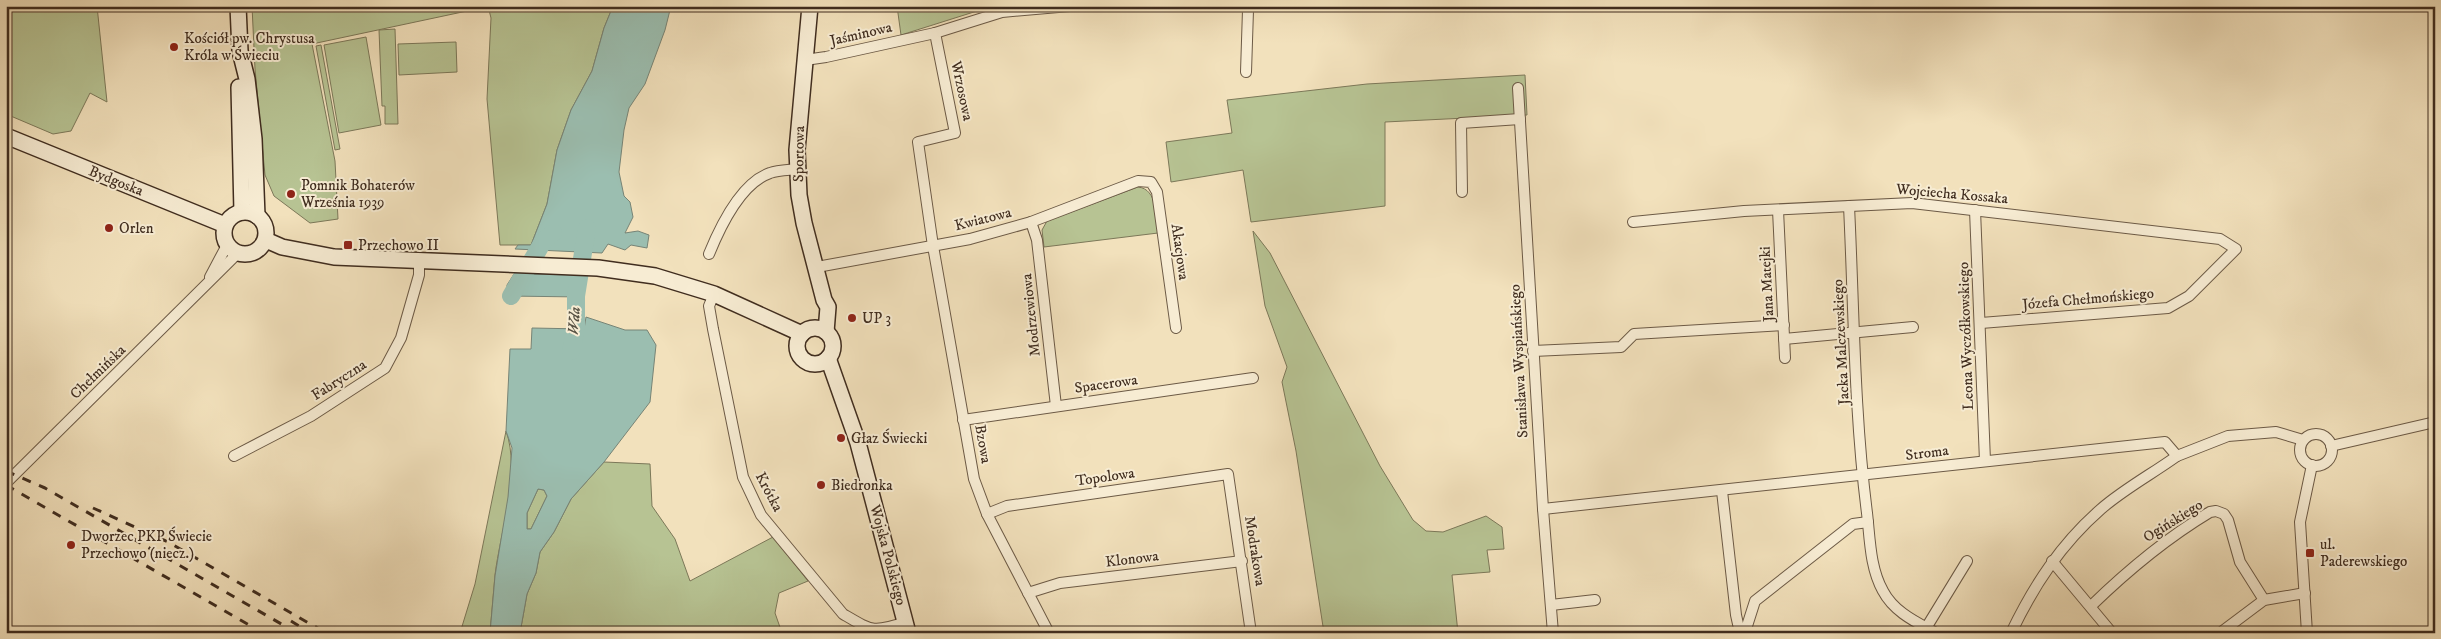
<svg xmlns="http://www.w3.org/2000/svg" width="2441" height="639" font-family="'IM FELL DW Pica',serif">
<rect width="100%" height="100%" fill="#f2e1bc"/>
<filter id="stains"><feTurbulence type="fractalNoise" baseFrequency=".004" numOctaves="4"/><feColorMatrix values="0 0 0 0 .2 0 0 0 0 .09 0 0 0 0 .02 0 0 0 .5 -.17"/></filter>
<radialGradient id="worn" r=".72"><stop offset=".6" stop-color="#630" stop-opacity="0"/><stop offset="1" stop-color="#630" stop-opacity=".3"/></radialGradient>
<!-- green -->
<g fill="#b7c393" stroke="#7c7859">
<polygon points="6,6 97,6 107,102 90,93 71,131 53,134 6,114"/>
<polygon points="252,6 477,6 467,11 312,44 335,161 338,219 310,223 274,196 265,175 255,69"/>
<polygon points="488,6 613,6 604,28 592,71 571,110 557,150 547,204 531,245 500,245 487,99 491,18"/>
<polygon points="897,6 983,6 977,11 901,35"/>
<polygon points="395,29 398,124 385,124 385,106 382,106 379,30"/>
<polygon points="366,37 381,125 339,133 324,45"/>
<polygon points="456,42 457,72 399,75 398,44"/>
<polygon points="321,45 340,149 335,150 316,46"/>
<polygon points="1525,75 1527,115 1385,122 1385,206 1251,222 1243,170 1171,182 1166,142 1232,133 1227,100 1367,84"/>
<path d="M1138,187C1158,189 1156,218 1158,233L1044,247L1042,230L1047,221Z"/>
<polygon points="1253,231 1270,253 1380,466 1413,520 1426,531 1443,532 1486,516 1502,527 1504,549 1487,550 1490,572 1452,575 1458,633 1324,633 1296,451 1282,382 1287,367 1265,306"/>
<path d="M506,431C521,472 500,533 495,575C493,594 492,614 490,633H460L475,584Z"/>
<polygon points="604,462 650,464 652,506 675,539 690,581 773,537 808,581 779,593 775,613 782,633 520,633 527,594 536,573 540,552 554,532 571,499"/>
<polygon points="538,489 544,490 547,496 531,529 527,529 527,513"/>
</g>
<!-- water -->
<g fill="#9bbeb0" stroke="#778476" fill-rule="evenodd">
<polygon points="613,6 671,6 665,30 645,84 629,108 624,130 619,172 624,196 630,202 633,217 625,233 638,231 649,235 647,248 631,245 625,250 608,244 602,253 515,249 518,245 531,245 547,204 557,150 571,110 592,71 604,28"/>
<polygon points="514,274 585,274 582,297 507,296 507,285"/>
<path d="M586,317L625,330H647L656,345L650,402L604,462L571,499L554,532L540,552L536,573L527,594L520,633H490L495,576L508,497L512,448L506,431L510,349H531L532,328L584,329ZM538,489L544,490L547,496L531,529H527V513Z"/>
</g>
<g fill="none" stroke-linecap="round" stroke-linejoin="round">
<!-- river -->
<g stroke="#9bbeb0" stroke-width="18">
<polyline points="511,296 544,240 553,233"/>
<polyline points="571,351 576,329 576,296 587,228"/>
</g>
<!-- street casing -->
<g stroke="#6c5a46" stroke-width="12">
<g id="street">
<polyline points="1245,6 1248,10 1246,72"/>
<polyline points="935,33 955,133 918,142 933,246 974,479 987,514 1049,633"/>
<polyline points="805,60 826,57 935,33 1002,12 1070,6"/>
<polyline points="1518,88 1543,509 1553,633"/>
<polyline points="1462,192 1461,123 1520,119"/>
<path d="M1849,206C1854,308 1854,412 1867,513C1870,539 1870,568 1883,591C1894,612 1916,622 1936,633"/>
<polyline points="1778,210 1785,358"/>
<polyline points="1975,210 1985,461"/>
<polyline points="1031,222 1037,240 1056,406"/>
<polyline points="1633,222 1744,211 1912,203 2220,239 2236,249 2189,296 2168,308 1981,323"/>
<path d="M709,254C720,227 741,183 770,173C778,170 789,170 797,169"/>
<polyline points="817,267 970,239 1031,222 1138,181 1151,182 1157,192 1176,328"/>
<polyline points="210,277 227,245"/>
<path d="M714,294L709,306L713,329L743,477L761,515L843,614C872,631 873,633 906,622"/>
<polyline points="1784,339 1913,327"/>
<polyline points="1533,351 1621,347 1634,334 1784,325"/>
<polyline points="963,420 1253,378"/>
<circle cx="2316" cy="450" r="16"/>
<polyline points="2331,446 2435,422"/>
<polyline points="234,456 311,416 385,368 401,338 419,275 419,261"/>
<polyline points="6,483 238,253"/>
<polyline points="1722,491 1736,615 1740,633"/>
<polyline points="1543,509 2165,442 2177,456 2228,436 2276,432 2303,440"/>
<polyline points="987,514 1007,506 1228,474 1251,633"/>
<polyline points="2052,561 2112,633"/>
<polyline points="1028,593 1060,583 1242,561"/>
<polyline points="1551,605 1595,600"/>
<path d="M2091,606C2128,570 2165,539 2210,512L2216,511L2224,514L2228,520L2240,562L2264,600"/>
<polyline points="1740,632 1747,626 1755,601 1853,524 1868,522"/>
<polyline points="1923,633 1967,561"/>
<path d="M2011,633C2034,585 2061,544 2101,509C2124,489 2152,474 2177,456"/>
<polyline points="2220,633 2264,600 2305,593"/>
<polyline points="2307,633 2300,522 2312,465"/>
</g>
</g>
<!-- secondary casing -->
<g stroke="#402d1f" stroke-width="18">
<g id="secondary">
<polyline points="238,6 240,51 247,79 254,139 257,216"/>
<polyline points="810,6 797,150 799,195 804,223 824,300 828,307 826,332"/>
<polyline points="239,87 242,212"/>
<polyline points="6,136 225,225"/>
<circle cx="245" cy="233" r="21"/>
<polyline points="266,240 282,247 334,257 598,268 655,276 714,294 802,334"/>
<circle cx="815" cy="346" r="18"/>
<polyline points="828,358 858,443 908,633"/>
</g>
</g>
<!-- street -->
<use href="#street" stroke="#f7ecd3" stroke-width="10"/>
<!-- secondary -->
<use href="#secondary" stroke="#f7ecd3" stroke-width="15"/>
<!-- rail -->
<g stroke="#402d1f" stroke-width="3" stroke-dasharray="9 9" stroke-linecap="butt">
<polyline points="6,471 45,488 297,633"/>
<polyline points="6,485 263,633"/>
<polyline points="93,508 168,542 326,633"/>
<polyline points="291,621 310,633"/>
</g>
</g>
<!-- markers -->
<g fill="#8f2418" stroke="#f7ecd3" stroke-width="2">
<circle cx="174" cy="47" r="5"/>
<circle cx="291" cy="194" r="5"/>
<circle cx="109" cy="228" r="5"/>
<rect x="343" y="240" width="10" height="10" rx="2.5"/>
<circle cx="852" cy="318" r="5"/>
<circle cx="841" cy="438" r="5"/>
<circle cx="821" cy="485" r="5"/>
<circle cx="71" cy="545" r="5"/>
<rect x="2305" y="548" width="10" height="10" rx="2.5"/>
</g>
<g text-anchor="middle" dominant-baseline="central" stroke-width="4" stroke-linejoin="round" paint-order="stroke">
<!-- street labels -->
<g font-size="15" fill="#402d1f" stroke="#f7ecd3">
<text transform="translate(861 34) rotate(-13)">Jaśminowa</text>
<text transform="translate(962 91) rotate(78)">Wrzosowa</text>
<text transform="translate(799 154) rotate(-89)">Sportowa</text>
<text transform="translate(116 181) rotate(22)">Bydgoska</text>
<text transform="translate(1952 194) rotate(5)">Wojciecha Kossaka</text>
<text transform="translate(983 219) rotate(-14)">Kwiatowa</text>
<text transform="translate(1180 252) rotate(82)">Akacjowa</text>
<text transform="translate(1767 284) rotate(-93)">Jana Matejki</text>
<text transform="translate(2088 299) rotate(-5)">Józefa Chełmońskiego</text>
<text transform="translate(1031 315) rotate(-96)">Modrzewiowa</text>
<text transform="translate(1966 336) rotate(-92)">Leona Wyczółkowskiego</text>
<text transform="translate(1841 342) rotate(-93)">Jacka Malczewskiego</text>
<text transform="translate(1519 361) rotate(-93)">Stanisława Wyspiańskiego</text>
<text transform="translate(98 372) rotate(-44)">Chełmińska</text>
<text transform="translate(339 380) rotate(-33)">Fabryczna</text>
<text transform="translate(1106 384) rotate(-8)">Spacerowa</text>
<text transform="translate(983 444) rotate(80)">Bzowa</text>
<text transform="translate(1927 453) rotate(-7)">Stroma</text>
<text transform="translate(1105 477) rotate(-8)">Topolowa</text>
<text transform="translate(769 492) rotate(62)">Krótka</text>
<text transform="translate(2173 521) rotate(-32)">Ogińskiego</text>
<text transform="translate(1255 551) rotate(81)">Modrakowa</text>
<text transform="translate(888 555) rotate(75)">Wojska Polskiego</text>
<text transform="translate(1132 559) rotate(-7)">Klonowa</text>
</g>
<!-- poi labels -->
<g font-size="15" fill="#402d1f" stroke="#f7ecd3" text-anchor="start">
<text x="184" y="38">Kościół pw. Chrystusa<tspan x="184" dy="17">Króla w Świeciu</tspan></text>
<text x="301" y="185">Pomnik Bohaterów<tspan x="301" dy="17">Września 1939</tspan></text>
<text x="119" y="228">Orlen</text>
<text x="358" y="245">Przechowo II</text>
<text x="862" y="318">UP 3</text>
<text x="851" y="438">Głaz Świecki</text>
<text x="831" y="485">Biedronka</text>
<text x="81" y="536">Dworzec PKP Świecie<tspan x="81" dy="17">Przechowo (niecz.)</tspan></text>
<text x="2320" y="544">ul.<tspan x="2320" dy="17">Paderewskiego</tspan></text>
</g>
<!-- water labels -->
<g font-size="16" font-style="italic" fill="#575143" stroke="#f7ecd3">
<text transform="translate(574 321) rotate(-86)">Wda</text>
</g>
</g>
<!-- margin -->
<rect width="2441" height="639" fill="none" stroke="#f2e1bc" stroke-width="25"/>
<rect x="8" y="8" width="2426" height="624" fill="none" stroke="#402d1f" stroke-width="2.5"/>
<rect x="12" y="12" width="2416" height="614" fill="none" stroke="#402d1f"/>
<rect width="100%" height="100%" filter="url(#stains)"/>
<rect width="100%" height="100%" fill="url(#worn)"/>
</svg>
